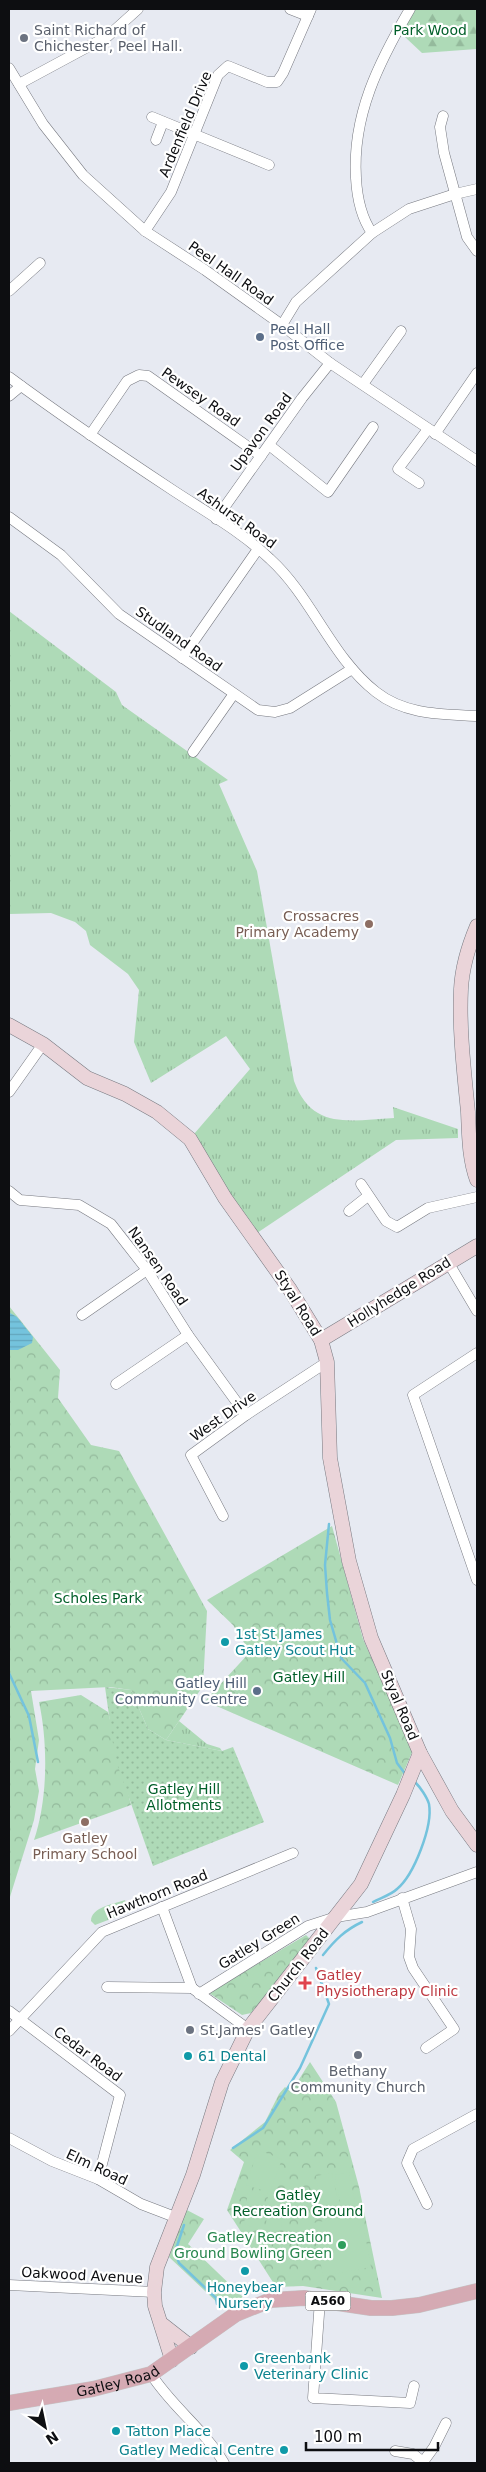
<svg xmlns="http://www.w3.org/2000/svg" width="486" height="2472" font-family="'DejaVu Sans',sans-serif">
<defs>
<pattern id="grass-tufts" width="24" height="20" patternUnits="userSpaceOnUse" patternTransform="scale(1.25)"><rect width="24" height="20" fill="#aedab7"/><path d="M3 7l-1-3M5 7V3M7 7l1-3M15 17l-1-3M17 17v-4M19 17l1-3" fill="none" stroke="#94ba9c"/></pattern>
<pattern id="forest-firs" width="22" height="20" patternUnits="userSpaceOnUse" patternTransform="scale(1.25)"><rect width="22" height="20" fill="#aedab7"/><path d="M5 1l3.5 6h-7zM16 11l3.5 6h-7z" fill="#94ba9c"/></pattern>
<pattern id="park-crowns" width="20" height="18" patternUnits="userSpaceOnUse" patternTransform="scale(1.25)"><rect width="20" height="18" fill="#aedab7"/><path d="M2 6a3 3 0 1 1 6 0M12 15a3 3 0 1 1 6 0" fill="none" stroke="#94ba9c"/></pattern>
<pattern id="garden-dots" width="8" height="8" patternUnits="userSpaceOnUse" patternTransform="scale(1.25)"><rect width="8" height="8" fill="#aedab7"/><path d="M2 2h.1M6 6h.1" fill="none" stroke="#94ba9c" stroke-width="1.8" stroke-linecap="round"/></pattern>
<pattern id="water-rules" width="6" height="5" patternUnits="userSpaceOnUse" patternTransform="scale(1.25)"><rect width="6" height="5" fill="#74c3dd"/><path d="M0 2.5h6" fill="none" stroke="#63a6bd"/></pattern>
</defs>
<rect width="100%" height="100%" fill="#e7eaf2"/>
<!-- grass -->
<g fill="url(#grass-tufts)">
<path d="M9,611L116,692L122,705L228,780L219,784L257,871L294,1081C312,1131 351,1120 394,1118L393,1107L458,1129V1138L396,1140L257,1233L222,1182L194,1134L250,1069L226,1036L151,1083L134,1042L139,990L128,974L90,945L86,931L75,922L51,913L9,914Z"/>
<polygon points="179,1721 207,1744 220,1748 222,1751 166,1740"/>
<path d="M125,1900L129,1912L95,1925L91,1921C91,1907 114,1904 125,1900Z"/>
</g>
<!-- forest -->
<polygon fill="url(#forest-firs)" points="414,9 477,9 477,49 422,53 405,37 404,25"/>
<!-- park -->
<g fill="url(#park-crowns)">
<polygon points="9,1306 60,1370 58,1398 91,1445 119,1451 207,1611 203,1686 166,1740 148,1729 131,1690 110,1687 31,1691 39,1740 35,1769 39,1791 34,1820 9,1900"/>
<polygon points="332,1526 363,1639 413,1750 398,1785 205,1701 250,1652 233,1625 207,1600"/>
<path d="M81,1695L108,1712L131,1805L34,1840C48,1799 48,1743 39,1702Z"/>
<polygon points="306,1935 311,1940 251,2013 242,2015 209,1993"/>
<polygon points="310,2062 336,2102 359,2187 382,2298 303,2286 276,2287 227,2210 244,2162 230,2150 265,2122 279,2094 285,2087 291,2092"/>
<polygon points="185,2209 204,2219 188,2244 243,2297 223,2308 169,2257"/>
</g>
<!-- garden -->
<polygon fill="url(#garden-dots)" points="105,1687 131,1690 148,1729 166,1740 222,1751 233,1747 264,1822 153,1866 115,1758"/>
<!-- pitch -->
<g fill="#aedab7">
<polygon points="258,2150 282,2159 271,2189 283,2190 281,2227 266,2227 268,2192 246,2185"/>
<polygon points="349,2172 355,2203 341,2206 335,2175"/>
<polygon points="332,2173 340,2210 323,2213 316,2176"/>
<polygon points="248,2190 265,2195 261,2230 244,2224"/>
<polygon points="361,2214 371,2267 323,2276 313,2223"/>
</g>
<!-- water -->
<polygon fill="url(#water-rules)" points="10,1313 17,1317 33,1337 32,1343 18,1350 9,1350"/>
<g fill="none" stroke-linecap="round" stroke-linejoin="round">
<!-- stream -->
<g stroke="#74c3dd" stroke-width="2.5">
<polyline points="329,1524 325,1565 327,1593 330,1620 341,1658 365,1683 390,1738 397,1763 406,1775"/>
<polyline points="9,1673 29,1716 38,1762"/>
<path d="M373,1902C380,1898 391,1895 397,1889C414,1875 433,1826 429,1804C427,1797 420,1787 415,1782"/>
<path d="M323,1955C335,1940 345,1930 362,1922"/>
<polyline points="233,2148 263,2128 300,2068 329,2004 316,1968"/>
<polyline points="184,2225 175,2252 179,2263 216,2298 217,2304"/>
</g>
<!-- street casing -->
<g stroke="#777980" stroke-width="11">
<g id="street">
<polyline points="290,9 308,16"/>
<polyline points="9,68 43,124 83,175 145,231 205,270 282,325 330,363 477,461"/>
<polyline points="19,84 108,36 138,9"/>
<polyline points="443,116 440,127 444,153 467,237 477,251"/>
<polyline points="152,117 269,165"/>
<polyline points="156,140 163,122"/>
<polyline points="145,231 171,192 218,75 228,66 267,82 277,82 283,73 311,9"/>
<path d="M372,233C361,217 357,197 356,178C352,115 379,62 410,9"/>
<polyline points="9,291 40,263"/>
<polyline points="282,325 296,302 372,233 409,209 455,194 477,189"/>
<path d="M9,377C63,417 118,454 174,491C206,512 242,532 270,559C312,597 331,657 376,692C405,715 442,714 477,716"/>
<polyline points="363,384 401,331"/>
<polyline points="9,396 21,386"/>
<polyline points="435,434 477,373"/>
<polyline points="90,435 127,381 139,375 148,376 261,456"/>
<polyline points="269,445 328,492 373,427"/>
<polyline points="419,483 398,469 428,429"/>
<polyline points="9,517 61,555 119,614 258,710 275,712 290,708 352,669"/>
<polyline points="216,519 302,398 330,363"/>
<polyline points="182,658 258,549"/>
<polyline points="193,752 233,695"/>
<polyline points="9,1092 43,1044"/>
<polyline points="361,1184 386,1221 397,1227 428,1208 477,1197"/>
<polyline points="9,1191 20,1200 79,1205 111,1224 147,1270 188,1335 246,1415"/>
<polyline points="349,1211 368,1196"/>
<polyline points="448,1262 477,1311"/>
<polyline points="82,1315 147,1270"/>
<polyline points="477,1353 413,1395 477,1580"/>
<polyline points="116,1384 188,1335"/>
<polyline points="223,1516 191,1455 246,1415 327,1362"/>
<polyline points="402,1898 411,1929 409,1957 413,1968 454,2029 426,2048"/>
<polyline points="162,1907 192,1988"/>
<polyline points="107,1987 192,1988 248,2029"/>
<polyline points="199,1994 308,1926 336,1917 367,1912 477,1872"/>
<polyline points="9,2011 120,2095 98,2179"/>
<polyline points="9,2031 102,1932 293,1853"/>
<polyline points="9,2138 52,2161 98,2179 141,2204 175,2217"/>
<polyline points="427,2204 407,2163 413,2149 477,2114"/>
<polyline points="9,2285 154,2292"/>
<polyline points="320,2300 313,2398 410,2403 414,2386"/>
<path d="M151,2374C172,2407 204,2429 224,2463"/>
<polyline points="395,2451 413,2454 423,2462 421,2463"/>
<polyline points="424,2463 423,2462 434,2447 446,2423"/>
</g>
</g>
<!-- secondary casing -->
<g stroke="#777980" stroke-width="15">
<g id="secondary">
<path d="M477,926C469,945 462,969 461,989C459,1029 464,1071 468,1112C469,1134 469,1159 477,1180"/>
<polyline points="9,1025 43,1044 87,1078 125,1094 157,1112 190,1139 225,1198 289,1288 321,1340 327,1362 330,1458 349,1561 371,1638 420,1753 452,1811 477,1845"/>
<polyline points="321,1340 477,1246"/>
<polyline points="163,2325 191,2347"/>
<polyline points="172,2360 155,2306 154,2292 157,2267 193,2175 222,2082 248,2029 361,1884 403,1795 420,1753"/>
</g>
</g>
<!-- primary casing -->
<g stroke="#c5c5c6" stroke-width="16">
<g id="primary">
<path id="s1" d="M9,2403L93,2389L151,2374L236,2314L271,2300L304,2298L371,2308H392L419,2305L477,2291"/>
</g>
</g>
<!-- street -->
<use href="#street" stroke="#fff" stroke-width="10"/>
<!-- secondary -->
<use href="#secondary" stroke="#ead4d9" stroke-width="14"/>
<!-- primary -->
<use href="#primary" stroke="#d5aab3" stroke-width="15"/>
</g>
<!-- markers -->
<g fill="#6b7280" stroke="#fff" stroke-width="2">
<circle cx="24" cy="38" r="5"/>
<circle cx="190" cy="2030" r="5"/>
<circle cx="358" cy="2055" r="5"/>
</g>
<g fill="#5c6f8a" stroke="#fff" stroke-width="2">
<circle cx="260" cy="337" r="5"/>
<circle cx="257" cy="1691" r="5"/>
</g>
<g fill="#8d6e63" stroke="#fff" stroke-width="2">
<circle cx="369" cy="924" r="5"/>
<circle cx="85" cy="1822" r="5"/>
</g>
<g fill="#0f9aa8" stroke="#fff" stroke-width="2">
<circle cx="225" cy="1642" r="5"/>
<circle cx="188" cy="2056" r="5"/>
<circle cx="245" cy="2271" r="5"/>
<circle cx="244" cy="2366" r="5"/>
<circle cx="116" cy="2431" r="5"/>
<circle cx="284" cy="2450" r="5"/>
</g>
<path fill="#e0444e" stroke="#fff" stroke-width="2" d="M302.5 1975.5h5v5h5v5h-5v5h-5v-5h-5v-5h5z"/>
<circle fill="#2e9e5b" stroke="#fff" stroke-width="2" cx="342" cy="2245" r="5"/>
<g text-anchor="middle" dominant-baseline="central" stroke-width="4.5" stroke-linejoin="round" paint-order="stroke">
<!-- shield labels -->
<rect fill="#fff" stroke="#565658" stroke-width="1" x="305.5" y="2291.5" width="45" height="19" rx="4"/>
<g font-size="12" font-weight="bold" fill="#0d0e11">
<text x="328" y="2301">A560</text>
</g>
<!-- worship labels -->
<g font-size="14" fill="#5b616d" stroke="#fff" text-anchor="start">
<text x="34" y="30">Saint Richard of<tspan x="34" dy="16">Chichester, Peel Hall.</tspan></text>
<text x="200" y="2030">St.James' Gatley</text>
<text x="358" y="2071" text-anchor="middle">Bethany<tspan x="358" dy="16">Community Church</tspan></text>
</g>
<!-- park labels -->
<g font-size="14" fill="#005f29" stroke="#fff">
<text x="430" y="30">Park Wood</text>
<text x="98" y="1598">Scholes Park</text>
<text x="309" y="1677">Gatley Hill</text>
<text x="184" y="1789">Gatley Hill<tspan x="184" dy="16">Allotments</tspan></text>
<text x="298" y="2195">Gatley<tspan x="298" dy="16">Recreation Ground</tspan></text>
</g>
<!-- street labels -->
<g font-size="14" fill="#0d0e11" stroke="#fff">
<text transform="translate(185 124) rotate(-67)">Ardenfield Drive</text>
<text transform="translate(231 273) rotate(35)">Peel Hall Road</text>
<text transform="translate(201 397) rotate(35)">Pewsey Road</text>
<text transform="translate(261 432) rotate(-54)">Upavon Road</text>
<text transform="translate(237 518) rotate(36)">Ashurst Road</text>
<text transform="translate(179 639) rotate(35)">Studland Road</text>
<text transform="translate(158 1266) rotate(55)">Nansen Road</text>
<text transform="translate(399 1292) rotate(-32)">Hollyhedge Road</text>
<text transform="translate(298 1303) rotate(58)">Styal Road</text>
<text transform="translate(223 1416) rotate(-35)">West Drive</text>
<text transform="translate(400 1705) rotate(67)">Styal Road</text>
<text transform="translate(157 1894) rotate(-22)">Hawthorn Road</text>
<text transform="translate(259 1941) rotate(-32)">Gatley Green</text>
<text transform="translate(298 1965) rotate(-52)">Church Road</text>
<text transform="translate(88 2054) rotate(37)">Cedar Road</text>
<text transform="translate(97 2167) rotate(25)">Elm Road</text>
<text transform="translate(82 2275) rotate(3)">Oakwood Avenue</text>
<text stroke="none"><textPath href="#s1" startOffset="111">Gatley Road</textPath></text>
</g>
<!-- service labels -->
<g font-size="14" fill="#4e5e75" stroke="#fff" text-anchor="start">
<text x="270" y="329">Peel Hall<tspan x="270" dy="16">Post Office</tspan></text>
<text x="247" y="1683" text-anchor="end">Gatley Hill<tspan x="247" dy="16">Community Centre</tspan></text>
</g>
<!-- education labels -->
<g font-size="14" fill="#785e54" stroke="#fff" text-anchor="end">
<text x="359" y="916">Crossacres<tspan x="359" dy="16">Primary Academy</tspan></text>
<text x="85" y="1838" text-anchor="middle">Gatley<tspan x="85" dy="16">Primary School</tspan></text>
</g>
<!-- culture labels -->
<g font-size="14" fill="#0d838f" stroke="#fff" text-anchor="start">
<text x="235" y="1634">1st St James<tspan x="235" dy="16">Gatley Scout Hut</tspan></text>
<text x="198" y="2056">61 Dental</text>
<text x="245" y="2287" text-anchor="middle">Honeybear<tspan x="245" dy="16">Nursery</tspan></text>
<text x="254" y="2358">Greenbank<tspan x="254" dy="16">Veterinary Clinic</tspan></text>
<text x="126" y="2431">Tatton Place</text>
<text x="274" y="2450" text-anchor="end">Gatley Medical Centre</text>
</g>
<!-- health labels -->
<g font-size="14" fill="#be3a42" stroke="#fff" text-anchor="start">
<text x="316" y="1975">Gatley<tspan x="316" dy="16">Physiotherapy Clinic</tspan></text>
</g>
<!-- leisure labels -->
<g font-size="14" fill="#27864d" stroke="#fff" text-anchor="end">
<text x="332" y="2237">Gatley Recreation<tspan x="332" dy="16">Ground Bowling Green</tspan></text>
</g>
</g>
<!-- border -->
<rect width="486" height="2472" fill="none" stroke="#0d0e11" stroke-width="20"/>
<!-- north arrow -->
<g transform="translate(45 2427) rotate(147)" stroke="#ffffff" stroke-width="4" paint-order="stroke">
<path d="M0-4L9 19L0 12L-9 19Z" fill="#0d0e11"/>
<text y="-8" font-size="14" font-weight="bold" text-anchor="middle" fill="#0d0e11">N</text>
</g>
<!-- scale -->
<path d="M306 2442v8h132v-8" fill="none" stroke="#0d0e11" stroke-width="2.5"/>
<text x="314" y="2442" font-size="15" fill="#0d0e11" stroke="#ffffff" stroke-width="4" paint-order="stroke">100 m</text>
</svg>
